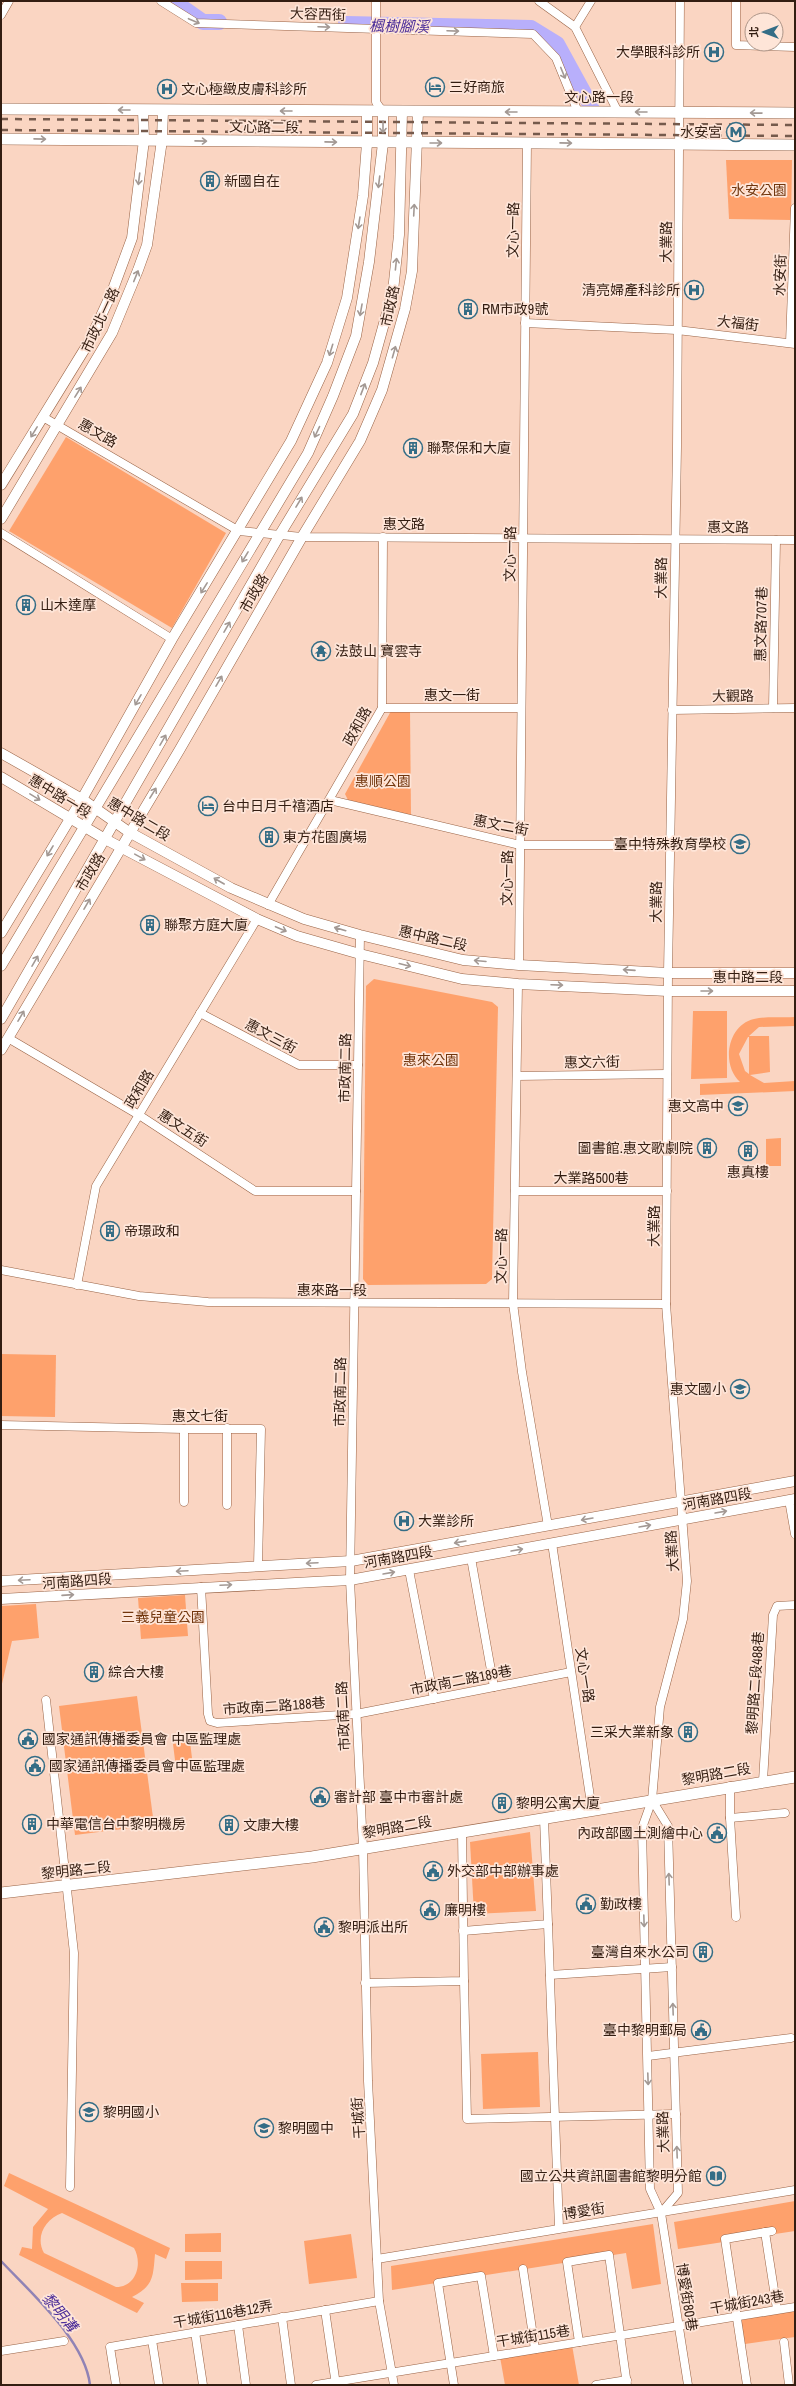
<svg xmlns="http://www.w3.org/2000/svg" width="796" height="2386" font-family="'Archivo Narrow','Noto Sans TC',sans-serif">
<rect width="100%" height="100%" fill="#fad5c2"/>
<!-- green -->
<g fill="#fea16c" fill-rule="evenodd">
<polygon points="726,160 792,160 791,220 729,219"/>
<polygon points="66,437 226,533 172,628 9,531"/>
<polygon points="391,711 410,711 411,815 348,800 345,794"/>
<polygon points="374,979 492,1002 498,1007 492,1279 486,1284 368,1285 363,1279 366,986"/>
<polygon points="693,1011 727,1011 727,1078 691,1079"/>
<path d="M795,1017V1026L759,1027L749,1036H769L770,1072L750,1075L764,1083L795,1081V1091L700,1095V1084L740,1082C721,1065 727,1025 754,1019C767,1016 782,1018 795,1017ZM748,1037H749V1074L745,1071L739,1054Z"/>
<polygon points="781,1138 781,1166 766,1166 766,1139"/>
<polygon points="1,1354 56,1355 55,1417 1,1416"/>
<polygon points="185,1595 188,1636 141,1639 138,1598"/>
<polygon points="36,1604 39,1638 12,1641 1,1688 1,1606"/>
<polygon points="137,1696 154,1825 75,1835 59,1706"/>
<polygon points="190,1742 193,1766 176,1768 173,1744"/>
<polygon points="530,1832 536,1911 474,1914 470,1842"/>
<polygon points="538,2052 540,2107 483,2109 481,2054"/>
<path d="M9,2173L170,2248L166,2259L155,2254C153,2276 154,2286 132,2297L144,2303L137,2313L19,2255L22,2247L32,2249L33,2227L48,2209L4,2186ZM62,2213L134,2248C143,2264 136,2287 116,2287L44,2253C35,2237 45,2219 62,2213Z"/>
<polygon points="795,2201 795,2231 678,2249 674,2222"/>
<polygon points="653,2224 661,2284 632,2289 626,2253 392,2290 391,2266"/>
<polygon points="221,2233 221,2252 185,2252 185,2234"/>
<polygon points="351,2234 357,2278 309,2284 304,2241"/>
<polygon points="185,2261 222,2261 222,2279 185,2280"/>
<polygon points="181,2283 218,2283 218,2301 182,2302"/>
<polygon points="795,2310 795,2337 745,2344 741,2320"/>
<polygon points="572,2345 579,2385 505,2385 500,2357"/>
</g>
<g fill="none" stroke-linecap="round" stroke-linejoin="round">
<!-- stream -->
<path stroke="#9083b5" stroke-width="2.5" d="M1,2261C30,2292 85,2340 90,2385"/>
<!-- river -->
<g stroke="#b8affb" stroke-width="16">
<polyline points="173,1 203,22 219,22"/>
<polyline points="346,24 531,28 557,44 591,106"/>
</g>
<!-- minor casing -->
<g stroke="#996345" stroke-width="9">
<g id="minor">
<polyline points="161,1 196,23 533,34 556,58 578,112"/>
<polyline points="376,1 376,102 383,112"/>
<polyline points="539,1 575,27 618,112"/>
<polyline points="680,1 677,447 668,973 666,1304 687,1581 683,1619 660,1707 652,1800 642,1828 650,2189 661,2213 688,2385"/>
<polyline points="736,1 736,45 795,47"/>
<polyline points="1,15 9,1"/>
<polyline points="575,27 591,1"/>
<polyline points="525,323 677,330 795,344"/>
<polyline points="790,343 795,208"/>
<polyline points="43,417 239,531 302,537 795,540"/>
<polyline points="1,533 172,639"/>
<polyline points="382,708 521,708"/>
<polyline points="773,708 776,540"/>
<polyline points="672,710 795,708"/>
<polyline points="330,800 520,845 670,845"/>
<polyline points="268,905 382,708 383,537"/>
<polyline points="360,935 350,1580 363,1848 368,2081 379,2301 394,2385"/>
<polyline points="519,965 527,142"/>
<polyline points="518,984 513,1303 522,1372 548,1526"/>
<polyline points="200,1013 299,1065 358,1065"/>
<polyline points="8,1038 139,1115 255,1191 356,1191"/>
<polyline points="517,1076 667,1074"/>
<polyline points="515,1191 667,1191"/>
<polyline points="1,1270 139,1296 208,1302 666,1304"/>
<polyline points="77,1285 96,1186 257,919"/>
<polyline points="1,1425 184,1429 261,1429 258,1566"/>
<polyline points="227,1428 227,1505"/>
<polyline points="184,1429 184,1502"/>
<polyline points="789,1500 795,1534"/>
<polyline points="552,1543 592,1810"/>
<polyline points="471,1558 494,1687"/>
<polyline points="409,1570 434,1699"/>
<polyline points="201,1587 208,1714 210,1721 217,1723 356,1714 571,1672"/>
<polyline points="46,1700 74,1953 70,2187"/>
<polyline points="763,1781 773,1615 777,1606 795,1605"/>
<polyline points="730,1786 730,1818 736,1917"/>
<polyline points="652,1800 668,1826 678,2193 661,2213"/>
<polyline points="730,1818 785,1813"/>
<polyline points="548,1924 559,2228"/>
<polyline points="463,1931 548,1924 544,1818"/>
<polyline points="550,1975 672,1967"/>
<polyline points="464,1981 467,2119 676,2114"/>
<polyline points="365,1983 464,1981 462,1832"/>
<polyline points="648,2056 791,2038"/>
<polyline points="765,2232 777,2309"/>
<polyline points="377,2259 795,2190"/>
<polyline points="523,2269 535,2349"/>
<polyline points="325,2310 336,2385"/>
<polyline points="282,2317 291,2385"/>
<polyline points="238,2325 246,2385"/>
<polyline points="195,2332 203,2385"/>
<polyline points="152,2340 159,2385"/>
<polyline points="579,2342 567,2262 609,2255 627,2385"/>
<polyline points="784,2342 789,2385"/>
<polyline points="1,2351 64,2341"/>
<polyline points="116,2385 110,2347 379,2301"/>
<polyline points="316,2385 795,2307"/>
<polyline points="454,2385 438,2283 481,2276 494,2356"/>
<polyline points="596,2385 627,2380"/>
<polyline points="747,2385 725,2239 772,2231"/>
</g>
</g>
<!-- tertiary casing -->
<g stroke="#996345" stroke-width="11">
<g id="tertiary">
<polyline points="1,485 89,342 112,292 132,238 144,140 143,110"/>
<polyline points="1,519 112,333 138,270 147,245 162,140 163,110"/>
<polyline points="1,753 82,799 129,832 231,888 304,919 360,935 463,960 519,965 668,973 795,973"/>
<polyline points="1,777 105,839 257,919 297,936 360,954 462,979 518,984 668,991 795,991"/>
<polyline points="1,933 82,799 172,639 291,441 327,363 347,298 363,196 367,143 367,111"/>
<polyline points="1,966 308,453 333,396 356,336 369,262 383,143 383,112"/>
<polyline points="1,1019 279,536 353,414 373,363 393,291 399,235 402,112"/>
<polyline points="1,1050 180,749 302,537 360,441 382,390 405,309 412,271 418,112"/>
<polyline points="1,1581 351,1561 795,1481"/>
<polyline points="1,1599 350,1580 795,1499"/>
</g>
</g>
<!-- secondary casing -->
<g stroke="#996345" stroke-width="12">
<g id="secondary">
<polyline points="1,109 795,113"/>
<polyline points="1,139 795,145"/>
<polyline points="1,1893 312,1857 795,1777"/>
</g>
</g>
<!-- minor -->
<use href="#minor" stroke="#fff" stroke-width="8"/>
<!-- tertiary -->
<use href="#tertiary" stroke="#fff" stroke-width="10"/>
<!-- secondary -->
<use href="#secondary" stroke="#fff" stroke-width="11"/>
<!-- rail -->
<g stroke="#755a4c" stroke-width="2.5" stroke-dasharray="7 7" stroke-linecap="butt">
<polyline points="1,119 795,125"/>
<polyline points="1,130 795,136"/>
</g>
</g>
<!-- one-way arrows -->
<defs><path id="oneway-shaft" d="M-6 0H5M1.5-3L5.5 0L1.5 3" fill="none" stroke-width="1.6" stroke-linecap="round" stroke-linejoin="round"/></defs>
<g stroke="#a39994">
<use href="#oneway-shaft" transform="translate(194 21) rotate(23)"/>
<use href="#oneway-shaft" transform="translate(324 27) rotate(2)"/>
<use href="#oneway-shaft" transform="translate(453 31) rotate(2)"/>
<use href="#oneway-shaft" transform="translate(563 73) rotate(68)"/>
<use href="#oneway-shaft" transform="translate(124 110) rotate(-180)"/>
<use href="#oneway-shaft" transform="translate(286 111) rotate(-180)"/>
<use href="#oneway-shaft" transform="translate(511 112) rotate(180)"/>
<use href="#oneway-shaft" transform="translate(641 112) rotate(180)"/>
<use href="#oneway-shaft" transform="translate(756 113) rotate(-179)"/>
<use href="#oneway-shaft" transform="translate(383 127) rotate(90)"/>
<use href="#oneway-shaft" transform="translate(40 139) rotate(1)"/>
<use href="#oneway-shaft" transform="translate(201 141) rotate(1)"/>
<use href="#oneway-shaft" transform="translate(331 142) rotate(1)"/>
<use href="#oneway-shaft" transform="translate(436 143)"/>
<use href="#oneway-shaft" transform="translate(566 143) rotate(1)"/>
<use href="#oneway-shaft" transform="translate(139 179) rotate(97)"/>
<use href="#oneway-shaft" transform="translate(379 182) rotate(97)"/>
<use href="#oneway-shaft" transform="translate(414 210) rotate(-87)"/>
<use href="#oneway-shaft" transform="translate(359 223) rotate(99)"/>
<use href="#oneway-shaft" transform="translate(396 264) rotate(-84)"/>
<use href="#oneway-shaft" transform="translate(136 276) rotate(-68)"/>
<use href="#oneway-shaft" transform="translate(361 310) rotate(100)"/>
<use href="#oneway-shaft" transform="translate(331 350) rotate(107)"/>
<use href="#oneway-shaft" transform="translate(394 352) rotate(-74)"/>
<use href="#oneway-shaft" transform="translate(363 389) rotate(-69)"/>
<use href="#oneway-shaft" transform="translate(78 392) rotate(-58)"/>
<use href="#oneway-shaft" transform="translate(34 432) rotate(122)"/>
<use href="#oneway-shaft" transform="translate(317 432) rotate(115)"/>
<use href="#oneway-shaft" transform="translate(299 502) rotate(-59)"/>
<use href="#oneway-shaft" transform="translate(245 557) rotate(121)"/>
<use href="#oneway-shaft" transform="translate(204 588) rotate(122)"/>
<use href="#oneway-shaft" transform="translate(227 627) rotate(-60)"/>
<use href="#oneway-shaft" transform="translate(219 681) rotate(-60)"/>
<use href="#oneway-shaft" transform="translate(138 700) rotate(120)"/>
<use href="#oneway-shaft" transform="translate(163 740) rotate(-60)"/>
<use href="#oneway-shaft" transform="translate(153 793) rotate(-58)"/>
<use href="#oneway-shaft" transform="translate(35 797) rotate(31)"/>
<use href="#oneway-shaft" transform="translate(50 851) rotate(121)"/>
<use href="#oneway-shaft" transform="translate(140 857) rotate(29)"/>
<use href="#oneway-shaft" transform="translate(219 881) rotate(-150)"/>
<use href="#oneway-shaft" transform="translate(87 904) rotate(-60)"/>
<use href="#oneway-shaft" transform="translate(281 929) rotate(23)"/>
<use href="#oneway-shaft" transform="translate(340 929) rotate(-164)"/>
<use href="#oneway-shaft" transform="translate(35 961) rotate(-60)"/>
<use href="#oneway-shaft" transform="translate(480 961) rotate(-175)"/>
<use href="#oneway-shaft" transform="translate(405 965) rotate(14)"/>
<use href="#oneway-shaft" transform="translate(629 970) rotate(-176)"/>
<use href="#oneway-shaft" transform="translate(557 985) rotate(2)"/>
<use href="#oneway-shaft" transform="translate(707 991)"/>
<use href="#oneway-shaft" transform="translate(21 1016) rotate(-60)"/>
<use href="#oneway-shaft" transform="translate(721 1512) rotate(-10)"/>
<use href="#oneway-shaft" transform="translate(587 1519) rotate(170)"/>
<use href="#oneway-shaft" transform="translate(645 1526) rotate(-10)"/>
<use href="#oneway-shaft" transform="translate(460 1542) rotate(170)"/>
<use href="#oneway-shaft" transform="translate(517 1550) rotate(-10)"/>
<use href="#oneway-shaft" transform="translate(312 1563) rotate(177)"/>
<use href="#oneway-shaft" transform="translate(182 1571) rotate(177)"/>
<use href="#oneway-shaft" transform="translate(389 1573) rotate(-10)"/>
<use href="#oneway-shaft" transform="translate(24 1580) rotate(177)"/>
<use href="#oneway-shaft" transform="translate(226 1585) rotate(-3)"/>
<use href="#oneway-shaft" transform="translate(68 1595) rotate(-4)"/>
<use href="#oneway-shaft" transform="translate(669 1879) rotate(-92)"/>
<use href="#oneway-shaft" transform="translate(644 1921) rotate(88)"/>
<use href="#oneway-shaft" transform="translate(673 2009) rotate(-92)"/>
<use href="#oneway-shaft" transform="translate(648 2079) rotate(88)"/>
<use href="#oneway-shaft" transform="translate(677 2152) rotate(-92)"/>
</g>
<!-- icons -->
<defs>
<g id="hospital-ring" transform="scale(1)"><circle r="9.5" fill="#fee5d8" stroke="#346d86" stroke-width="1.5"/><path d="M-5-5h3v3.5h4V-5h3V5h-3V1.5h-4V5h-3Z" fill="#346d86"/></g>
<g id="hotel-ring" transform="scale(1)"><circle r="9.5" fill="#fee5d8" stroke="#346d86" stroke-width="1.5"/><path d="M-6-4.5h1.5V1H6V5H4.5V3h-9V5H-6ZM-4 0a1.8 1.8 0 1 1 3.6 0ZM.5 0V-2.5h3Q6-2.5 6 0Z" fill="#346d86"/></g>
<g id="metro-ring" transform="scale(1)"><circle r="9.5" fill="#fee5d8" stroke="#346d86" stroke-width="1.5"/><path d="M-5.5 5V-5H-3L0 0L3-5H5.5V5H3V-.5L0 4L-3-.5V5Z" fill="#346d86"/></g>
<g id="building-ring" transform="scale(1)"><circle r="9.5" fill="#fee5d8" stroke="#346d86" stroke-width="1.5"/><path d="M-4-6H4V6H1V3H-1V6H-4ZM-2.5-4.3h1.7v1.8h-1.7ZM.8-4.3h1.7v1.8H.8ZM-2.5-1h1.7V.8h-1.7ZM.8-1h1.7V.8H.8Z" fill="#346d86"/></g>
<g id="temple-ring" transform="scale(1)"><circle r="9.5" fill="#fee5d8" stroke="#346d86" stroke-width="1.5"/><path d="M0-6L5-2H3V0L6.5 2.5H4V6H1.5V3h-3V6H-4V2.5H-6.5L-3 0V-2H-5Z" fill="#346d86"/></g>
<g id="school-ring" transform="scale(1)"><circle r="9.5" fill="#fee5d8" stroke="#346d86" stroke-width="1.5"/><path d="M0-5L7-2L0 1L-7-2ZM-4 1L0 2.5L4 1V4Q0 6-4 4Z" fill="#346d86"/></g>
<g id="civic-ring" transform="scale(1)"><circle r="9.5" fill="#fee5d8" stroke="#346d86" stroke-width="1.5"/><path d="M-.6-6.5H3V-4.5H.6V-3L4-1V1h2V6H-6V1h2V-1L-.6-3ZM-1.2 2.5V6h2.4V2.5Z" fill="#346d86"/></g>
<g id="library-ring" transform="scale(1)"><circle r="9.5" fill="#fee5d8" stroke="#346d86" stroke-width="1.5"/><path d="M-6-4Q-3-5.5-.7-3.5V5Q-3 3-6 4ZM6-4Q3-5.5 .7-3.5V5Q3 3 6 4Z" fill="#346d86"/></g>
</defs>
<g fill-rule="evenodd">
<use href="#hospital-ring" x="714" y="52"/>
<use href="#hotel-ring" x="435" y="87"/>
<use href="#hospital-ring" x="167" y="89"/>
<use href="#metro-ring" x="736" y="132"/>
<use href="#building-ring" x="210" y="181"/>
<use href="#hospital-ring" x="694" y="290"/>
<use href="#building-ring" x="468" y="309"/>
<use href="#building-ring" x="413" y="448"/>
<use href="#building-ring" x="26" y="605"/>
<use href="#temple-ring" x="321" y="651"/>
<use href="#hotel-ring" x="208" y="806"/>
<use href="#building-ring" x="269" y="837"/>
<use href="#school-ring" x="740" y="844"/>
<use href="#building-ring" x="150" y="925"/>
<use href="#school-ring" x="738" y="1106"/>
<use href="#building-ring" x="707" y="1148"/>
<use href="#building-ring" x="748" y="1151"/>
<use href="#building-ring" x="110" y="1231"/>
<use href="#school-ring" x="740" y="1389"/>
<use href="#hospital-ring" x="404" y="1521"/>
<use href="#building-ring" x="94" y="1672"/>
<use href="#building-ring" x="688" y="1732"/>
<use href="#civic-ring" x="28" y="1739"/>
<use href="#civic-ring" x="35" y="1766"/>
<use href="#civic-ring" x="320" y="1797"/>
<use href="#building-ring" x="502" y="1803"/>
<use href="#building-ring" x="32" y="1824"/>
<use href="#building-ring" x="229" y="1825"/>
<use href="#civic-ring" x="717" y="1833"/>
<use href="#civic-ring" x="433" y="1871"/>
<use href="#civic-ring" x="586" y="1904"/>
<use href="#civic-ring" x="430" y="1910"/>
<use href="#civic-ring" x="324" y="1927"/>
<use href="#building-ring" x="703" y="1952"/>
<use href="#civic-ring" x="701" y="2030"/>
<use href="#school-ring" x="89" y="2112"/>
<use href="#school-ring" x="264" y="2128"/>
<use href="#library-ring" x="716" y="2176"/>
</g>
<g text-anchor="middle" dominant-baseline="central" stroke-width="3.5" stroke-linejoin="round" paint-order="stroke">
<!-- street labels -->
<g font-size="14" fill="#331d11" stroke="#fee5d8">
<text transform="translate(318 14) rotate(2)">大容西街</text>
<text x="599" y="97">文心路一段</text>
<text transform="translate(264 127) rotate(1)">文心路二段</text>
<text transform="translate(513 230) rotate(-89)">文心一路</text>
<text transform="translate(666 242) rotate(-89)">大業路</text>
<text transform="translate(780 275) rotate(-88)">水安街</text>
<text transform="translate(390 306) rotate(-78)">市政路</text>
<text transform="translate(100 320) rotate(-65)">市政北一路</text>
<text transform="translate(738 323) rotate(7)">大福街</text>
<text transform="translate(98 433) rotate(30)">惠文路</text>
<text x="404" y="524">惠文路</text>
<text transform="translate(728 527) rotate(1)">惠文路</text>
<text transform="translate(510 554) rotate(-89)">文心一路</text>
<text transform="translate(661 578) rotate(-89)">大業路</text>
<text transform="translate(254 593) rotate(-60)">市政路</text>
<text transform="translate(761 624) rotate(-89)">惠文路707巷</text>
<text x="452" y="695">惠文一街</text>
<text transform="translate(733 696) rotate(-1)">大觀路</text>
<text transform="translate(357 726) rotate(-61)">政和路</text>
<text transform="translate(60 796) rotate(31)">惠中路一段</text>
<text transform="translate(139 819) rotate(31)">惠中路二段</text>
<text transform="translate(501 825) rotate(11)">惠文二街</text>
<text transform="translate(90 872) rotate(-59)">市政路</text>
<text transform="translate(507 878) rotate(-89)">文心一路</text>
<text transform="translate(656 902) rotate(-89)">大業路</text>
<text transform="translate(433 938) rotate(13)">惠中路二段</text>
<text x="748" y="977">惠中路二段</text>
<text transform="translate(271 1036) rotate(28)">惠文三街</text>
<text transform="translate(592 1062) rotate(-1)">惠文六街</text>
<text transform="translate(345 1068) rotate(-89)">市政南二路</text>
<text transform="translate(139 1089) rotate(-59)">政和路</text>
<text transform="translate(183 1128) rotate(33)">惠文五街</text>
<text x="591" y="1178">大業路500巷</text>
<text transform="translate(654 1226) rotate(-90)">大業路</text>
<text transform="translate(501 1256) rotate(-89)">文心一路</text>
<text x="332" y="1290">惠來路一段</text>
<text transform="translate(340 1392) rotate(-89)">市政南二路</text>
<text x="200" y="1416">惠文七街</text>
<text transform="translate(717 1499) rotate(-10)">河南路四段</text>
<text transform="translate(672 1551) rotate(-94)">大業路</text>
<text transform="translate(398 1557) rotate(-10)">河南路四段</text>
<text transform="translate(77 1581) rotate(-4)">河南路四段</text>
<text transform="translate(585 1675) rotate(81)">文心一路</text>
<text transform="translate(461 1680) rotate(-11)">市政南二路189巷</text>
<text transform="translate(755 1683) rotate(-86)">黎明路二段488巷</text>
<text transform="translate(274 1706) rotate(-4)">市政南二路188巷</text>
<text transform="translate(343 1716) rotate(-93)">市政南二路</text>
<text transform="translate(716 1774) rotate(-10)">黎明路二段</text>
<text transform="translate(397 1827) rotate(-10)">黎明路二段</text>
<text transform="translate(76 1870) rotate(-6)">黎明路二段</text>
<text transform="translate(358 2118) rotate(-94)">干城街</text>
<text transform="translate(663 2132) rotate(-92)">大業路</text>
<text transform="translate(584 2211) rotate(-9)">博愛街</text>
<text transform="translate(687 2297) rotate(81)">博愛街80巷</text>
<text transform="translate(747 2302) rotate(-10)">干城街243巷</text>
<text transform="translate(223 2314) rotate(-10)">干城街116巷12弄</text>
<text transform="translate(533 2336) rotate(-9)">干城街115巷</text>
</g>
<!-- poi labels -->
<g font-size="14" fill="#331d11" stroke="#fee5d8" text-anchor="start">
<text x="700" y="52" text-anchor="end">大學眼科診所</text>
<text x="449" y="87">三好商旅</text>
<text x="181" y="89">文心極緻皮膚科診所</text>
<text x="722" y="132" text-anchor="end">水安宮</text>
<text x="224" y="181">新國自在</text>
<text x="680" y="290" text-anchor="end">清亮婦產科診所</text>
<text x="482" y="309">RM市政9號</text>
<text x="427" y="448">聯聚保和大廈</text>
<text x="40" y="605">山木達摩</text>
<text x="335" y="651">法鼓山 寶雲寺</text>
<text x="222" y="806">台中日月千禧酒店</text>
<text x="283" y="837">東方花園廣場</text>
<text x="726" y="844" text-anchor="end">臺中特殊教育學校</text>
<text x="164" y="925">聯聚方庭大廈</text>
<text x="724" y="1106" text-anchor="end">惠文高中</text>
<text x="693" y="1148" text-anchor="end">圖書館.惠文歌劇院</text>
<text x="748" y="1172" text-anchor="middle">惠真樓</text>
<text x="124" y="1231">帝璟政和</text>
<text x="726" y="1389" text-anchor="end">惠文國小</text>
<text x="418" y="1521">大業診所</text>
<text x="108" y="1672">綜合大樓</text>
<text x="674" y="1732" text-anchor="end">三采大業新象</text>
<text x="42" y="1739">國家通訊傳播委員會 中區監理處</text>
<text x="49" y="1766">國家通訊傳播委員會中區監理處</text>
<text x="334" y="1797">審計部 臺中市審計處</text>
<text x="516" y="1803">黎明公寓大廈</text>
<text x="46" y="1824">中華電信台中黎明機房</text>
<text x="243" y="1825">文康大樓</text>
<text x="703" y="1833" text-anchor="end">內政部國土測繪中心</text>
<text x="447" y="1871">外交部中部辦事處</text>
<text x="600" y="1904">勤政樓</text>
<text x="444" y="1910">廉明樓</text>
<text x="338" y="1927">黎明派出所</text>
<text x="689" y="1952" text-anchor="end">臺灣自來水公司</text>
<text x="687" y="2030" text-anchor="end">臺中黎明郵局</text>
<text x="103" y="2112">黎明國小</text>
<text x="278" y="2128">黎明國中</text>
<text x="702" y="2176" text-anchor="end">國立公共資訊圖書館黎明分館</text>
</g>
<!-- park labels -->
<g font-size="14" fill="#72360d" stroke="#fee5d8">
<text x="759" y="190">水安公園</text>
<text x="383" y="781">惠順公園</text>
<text x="431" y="1060">惠來公園</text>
<text x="163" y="1617">三義兒童公園</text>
</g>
<!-- water labels -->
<g font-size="15" font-style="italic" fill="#4b2d99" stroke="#fee5d8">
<text transform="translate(399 26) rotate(1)">楓樹腳溪</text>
<text transform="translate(60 2312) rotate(50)">黎明溝</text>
</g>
</g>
<!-- border -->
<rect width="796" height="2386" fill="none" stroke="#331d11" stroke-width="4"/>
<!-- north arrow -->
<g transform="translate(764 32) rotate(270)"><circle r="19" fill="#fee5d8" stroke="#ad9588"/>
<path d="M0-3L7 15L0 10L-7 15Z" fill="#346d86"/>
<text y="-6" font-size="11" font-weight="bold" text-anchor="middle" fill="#331d11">北</text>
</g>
</svg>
